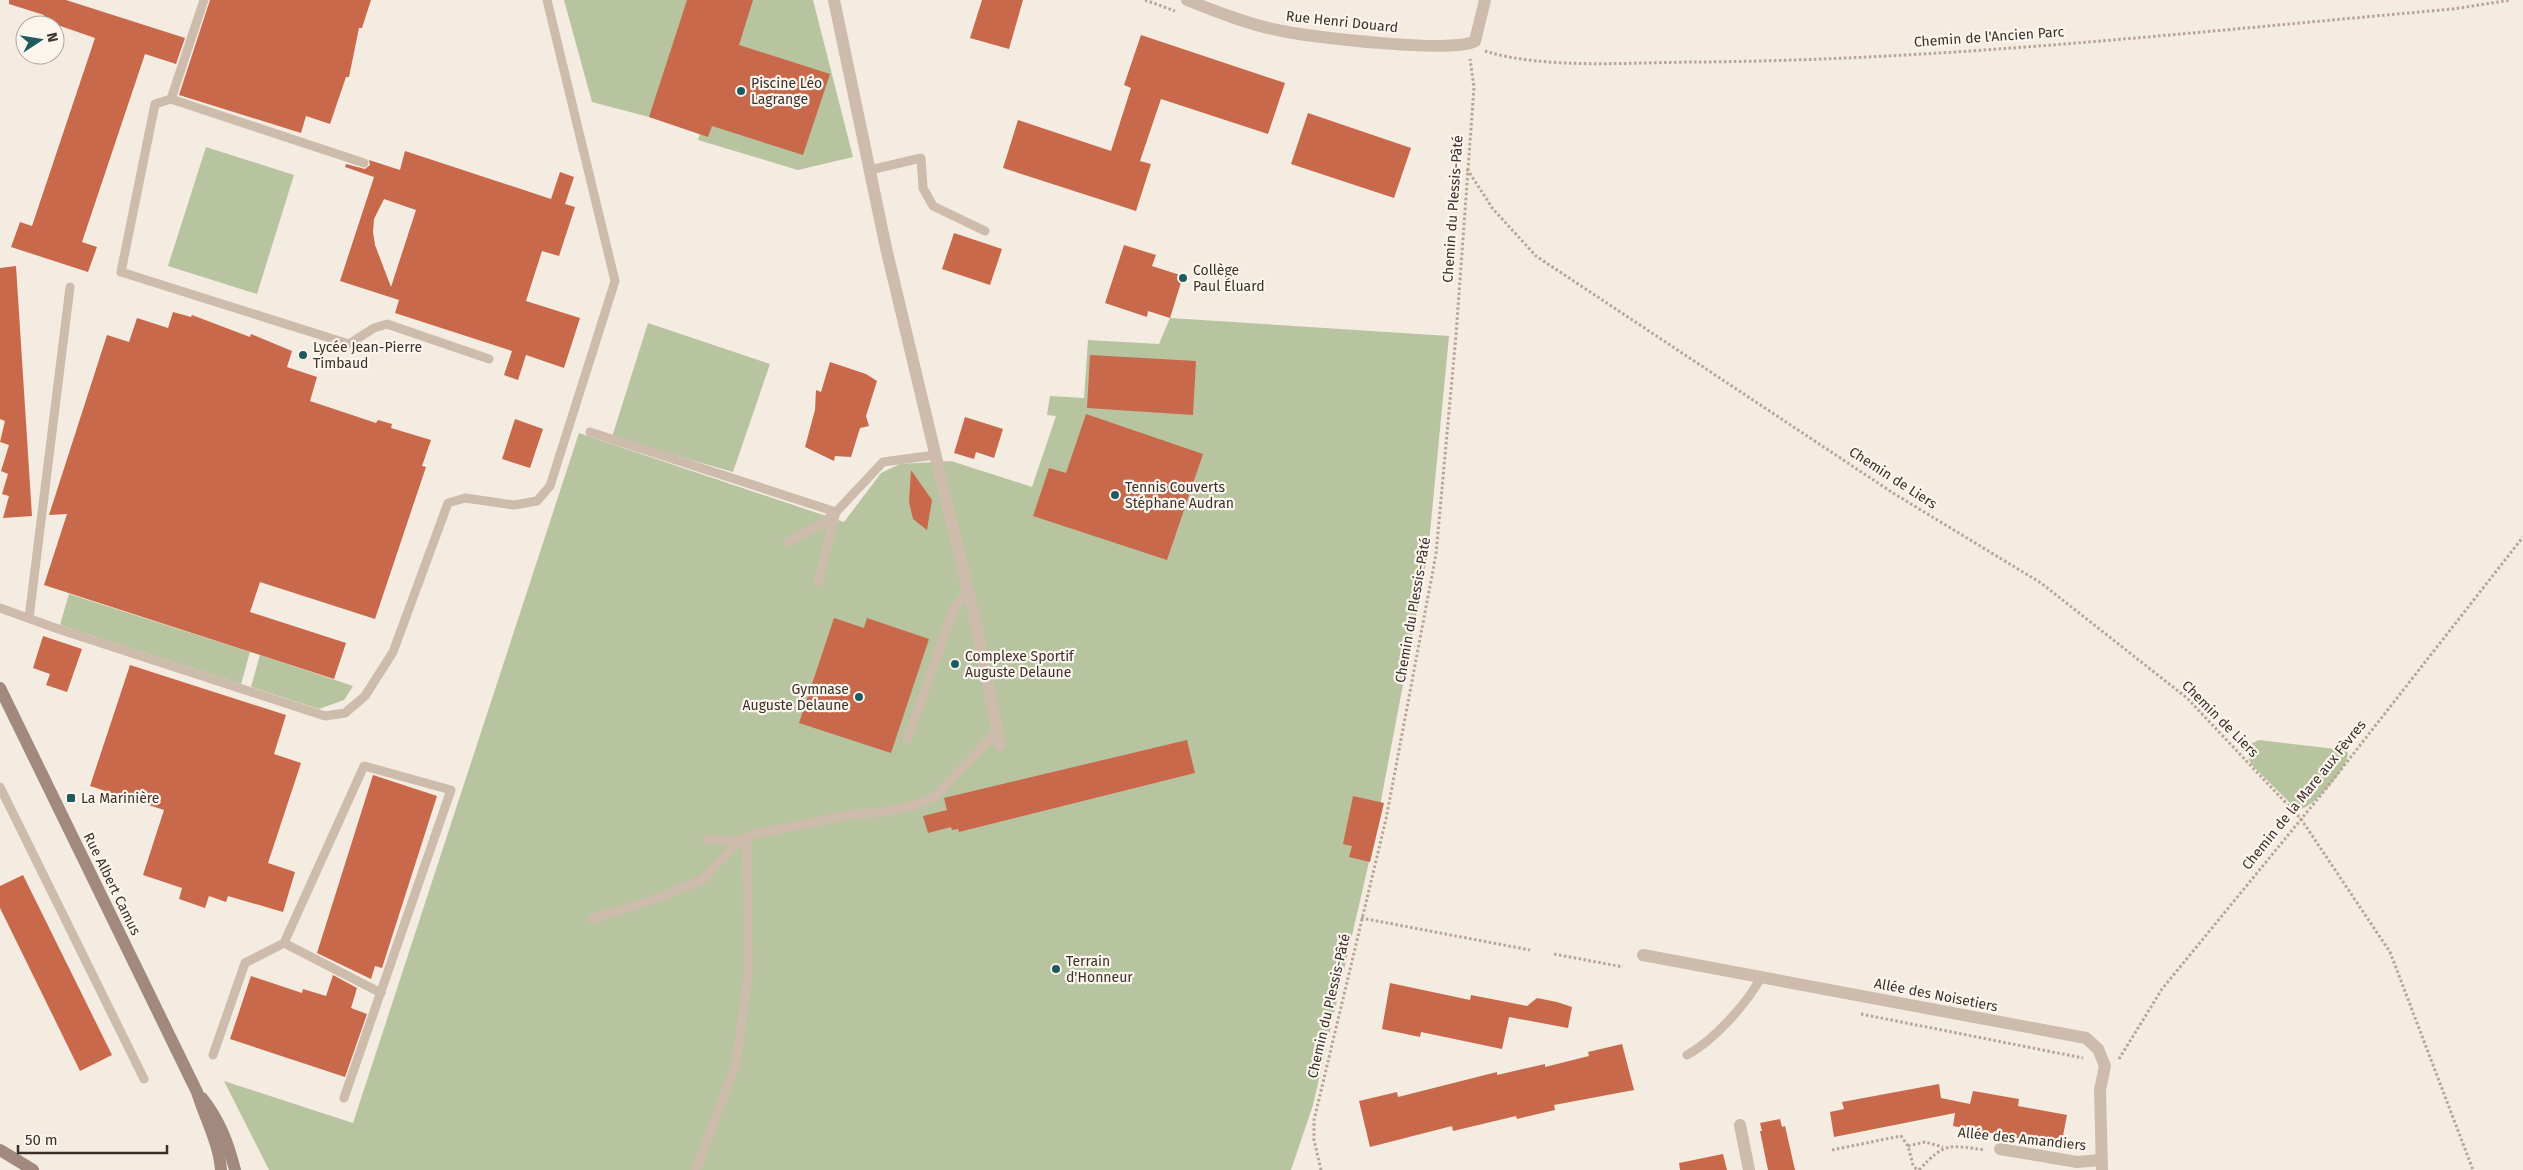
<svg xmlns="http://www.w3.org/2000/svg" width="2523" height="1170" font-family="'Fira Sans',sans-serif">
<rect width="100%" height="100%" fill="#f4ebe1"/>
<!-- green -->
<g fill="#b8c4a0">
<polygon points="564,0 813,0 853,157 798,170 698,140 700,134 649,117 592,102"/>
<polygon points="206,147 294,175 257,294 168,266"/>
<polygon points="1170,318 1449,336 1428,553 1371,853 1313,1105 1291,1170 269,1170 224,1081 353,1123 579,433 844,522 881,473 900,464 951,461 1032,487 1056,416 1047,415 1050,396 1084,398 1088,340 1159,344"/>
<polygon points="648,323 770,364 733,472 612,437"/>
<polygon points="69,594 250,652 241,684 60,625"/>
<polygon points="260,655 353,686 344,700 319,709 251,687"/>
<path d="M2259,740L2344,750L2348,753C2348,769 2311,810 2297,810L2251,764L2246,751L2250,744Z"/>
</g>
<!-- building -->
<g fill="#c8694b" fill-rule="evenodd">
<polygon points="9,0 66,0 185,38 176,64 145,54 82,242 97,247 88,272 11,247 20,222 32,226 95,38 43,20 44,15 9,4"/>
<polygon points="210,0 371,0 362,28 359,28 349,77 346,77 330,124 306,116 301,133 179,95"/>
<polygon points="687,0 753,0 739,45 830,74 803,155 712,126 708,137 649,117"/>
<polygon points="982,0 1023,0 1009,49 970,38"/>
<polygon points="1141,35 1285,83 1268,134 1161,99 1140,161 1151,164 1136,211 1003,168 1018,120 1111,151 1131,88 1124,85"/>
<polygon points="1308,113 1411,148 1394,198 1291,164"/>
<path d="M405,151L551,199L560,172L574,177L565,204L575,207L559,256L542,251L526,301L580,318L564,368L526,355L518,380L504,375L512,351L395,313L399,300L340,281L374,177L345,167L346,164L365,169L370,165L369,160L400,170ZM384,199L416,210L391,287L375,245L373,232L374,219Z"/>
<polygon points="954,233 1002,249 990,285 942,269"/>
<polygon points="1124,245 1156,255 1152,266 1183,276 1170,318 1148,311 1147,317 1105,303"/>
<polygon points="16,266 32,516 3,518 9,496 2,494 8,474 1,471 9,445 0,442 5,421 0,419 0,268"/>
<polygon points="173,312 191,317 192,315 250,337 251,334 292,351 287,367 317,377 310,401 376,423 378,420 392,424 391,428 431,440 422,466 426,467 375,619 260,582 250,612 346,643 334,679 44,585 67,514 49,515 107,335 129,342 137,318 168,328"/>
<polygon points="1090,355 1196,361 1193,415 1087,408"/>
<polygon points="830,362 866,374 877,381 866,416 869,426 860,428 851,457 835,456 834,461 805,447 815,410 816,390 821,392"/>
<polygon points="1086,414 1203,454 1167,560 1033,516 1049,468 1066,473"/>
<polygon points="965,417 1003,429 994,458 976,452 974,459 954,453"/>
<polygon points="515,419 543,429 530,468 502,459"/>
<polygon points="911,470 932,500 927,530 913,519 909,502"/>
<polygon points="834,618 864,628 867,618 929,639 891,753 799,723"/>
<polygon points="43,636 82,649 67,692 46,685 50,674 33,668"/>
<polygon points="130,665 286,715 274,754 301,763 268,863 295,872 283,912 228,896 226,902 209,896 205,908 179,899 182,888 143,875 164,810 90,786"/>
<polygon points="1187,740 1195,773 959,832 958,829 952,830 951,827 928,833 923,816 947,810 944,798"/>
<polygon points="373,775 437,796 382,968 375,966 371,979 317,953"/>
<polygon points="1353,796 1384,803 1370,862 1349,857 1352,846 1343,844"/>
<polygon points="23,875 112,1055 80,1071 0,908 0,886"/>
<polygon points="333,975 357,988 351,1008 367,1014 345,1077 230,1039 251,976 302,993 303,989 326,996"/>
<polygon points="1390,983 1470,1000 1471,995 1527,1006 1537,998 1557,1002 1572,1007 1568,1028 1509,1017 1502,1049 1421,1032 1420,1037 1382,1029"/>
<polygon points="1622,1044 1634,1090 1554,1105 1555,1110 1517,1119 1516,1116 1453,1131 1452,1126 1370,1147 1359,1101 1397,1092 1398,1097 1497,1072 1497,1075 1545,1064 1545,1067 1589,1056 1588,1052"/>
<polygon points="1939,1084 1941,1098 1970,1104 1973,1091 2019,1099 2018,1106 2067,1115 2061,1146 1953,1126 1955,1113 1834,1137 1830,1112 1844,1109 1842,1102"/>
<polygon points="1780,1119 1782,1127 1785,1126 1795,1170 1768,1170 1760,1131 1762,1131 1760,1123"/>
<polygon points="1723,1154 1727,1170 1680,1170 1679,1163"/>
</g>
<g fill="none" stroke-linecap="round" stroke-linejoin="round">
<!-- path -->
<g stroke="#b9a596" stroke-width="3" stroke-dasharray="2.5 2.5" stroke-linecap="butt">
<polyline points="1145,0 1175,11"/>
<path d="M1485,51C1545,70 1636,62 1699,62C1951,60 2202,31 2453,9L2511,0"/>
<polyline points="1467,169 1493,209 1536,256 1893,493 2041,583 2187,698 2301,819 2390,952 2473,1170"/>
<polyline points="1361,918 1530,950"/>
<polyline points="1554,954 1623,967"/>
<polyline points="1861,1014 2083,1058"/>
<polyline points="2119,1059 2162,989 2325,790 2523,537"/>
<polyline points="1908,1146 1925,1142 1943,1147"/>
<polyline points="1832,1150 1901,1136 1908,1146 1913,1165 1917,1170"/>
<polyline points="1321,1170 1314,1140 1314,1120 1386,819 1436,554 1456,335 1474,87 1470,59"/>
<path d="M1919,1170C1945,1142 1948,1145 1985,1150"/>
</g>
<!-- lane -->
<g stroke="#cdbbac" stroke-width="9">
<polyline points="204,0 171,99 364,163"/>
<polyline points="171,99 155,104 121,272 349,344 374,328 387,324 489,359"/>
<polyline points="870,170 921,158 923,188 933,206 985,231"/>
<polyline points="590,432 836,512 818,582"/>
<polyline points="787,542 820,525 836,512 883,462 935,455"/>
<polyline points="0,608 58,629 325,716 345,713 365,696 393,652 448,503 465,498 514,505 537,501 550,486 615,281 547,0"/>
<polyline points="29,618 70,287"/>
<polyline points="907,740 955,606 968,592"/>
<polyline points="0,787 144,1079"/>
<polyline points="707,839 739,841"/>
<polyline points="592,919 652,900 702,880 739,841 755,834 855,814 883,812 919,804 936,796 997,731"/>
<polyline points="284,943 381,993"/>
<polyline points="213,1055 245,963 284,943 364,766 451,790 344,1098"/>
<path d="M1687,1055C1713,1041 1747,1004 1761,977"/>
<polyline points="696,1170 736,1064 748,975 747,838"/>
</g>
<!-- street -->
<g stroke="#cdbbac" stroke-width="12">
<polyline points="834,0 886,248 978,633 1000,745"/>
<path d="M1187,0C1217,12 1250,25 1282,31C1314,37 1453,54 1475,41L1485,0"/>
<polyline points="1643,955 2086,1038 2098,1049 2105,1066 2100,1090 2102,1170"/>
<polyline points="1740,1125 1749,1170"/>
<polyline points="2000,1149 2077,1162 2101,1160"/>
</g>
<!-- secondary -->
<g stroke="#a18a7d" stroke-width="12">
<path d="M0,688L197,1092C205,1118 219,1143 221,1170"/>
<path d="M202,1098C220,1121 228,1143 235,1170"/>
<polyline points="0,1150 33,1170"/>
</g>
</g>
<!-- markers -->
<g fill="#1f5a5e" stroke="#fbf5ee" stroke-width="2">
<circle cx="741" cy="91" r="5"/>
<circle cx="1183" cy="278" r="5"/>
<circle cx="303" cy="355" r="5"/>
<circle cx="1115" cy="495" r="5"/>
<circle cx="955" cy="664" r="5"/>
<circle cx="859" cy="697" r="5"/>
<rect x="66" y="793" width="10" height="10" rx="2.5"/>
<circle cx="1056" cy="969" r="5"/>
</g>
<g text-anchor="middle" dominant-baseline="central" stroke-width="4.5" stroke-linejoin="round" paint-order="stroke">
<!-- street labels -->
<g font-size="14" fill="#3b302b" stroke="#fbf5ee">
<text transform="translate(1342 22) rotate(6)">Rue Henri Douard</text>
<text transform="translate(1989 37) rotate(-4)">Chemin de l'Ancien Parc</text>
<text transform="translate(1453 209) rotate(-86)">Chemin du Plessis-Pâté</text>
<text transform="translate(1893 478) rotate(33)">Chemin de Liers</text>
<text transform="translate(1413 610) rotate(-80)">Chemin du Plessis-Pâté</text>
<text transform="translate(2220 719) rotate(45)">Chemin de Liers</text>
<text transform="translate(2304 795) rotate(-51)">Chemin de la Mare aux Fèvres</text>
<text transform="translate(112 884) rotate(64)">Rue Albert Camus</text>
<text transform="translate(1936 995) rotate(11)">Allée des Noisetiers</text>
<text transform="translate(1329 1006) rotate(-77)">Chemin du Plessis-Pâté</text>
<text transform="translate(2022 1139) rotate(6)">Allée des Amandiers</text>
</g>
<!-- poi labels -->
<g font-size="14" fill="#3b302b" stroke="#fbf5ee" text-anchor="start">
<text x="751" y="83">Piscine Léo<tspan x="751" dy="16">Lagrange</tspan></text>
<text x="1193" y="270">Collège<tspan x="1193" dy="16">Paul Éluard</tspan></text>
<text x="313" y="347">Lycée Jean-Pierre<tspan x="313" dy="16">Timbaud</tspan></text>
<text x="1125" y="487">Tennis Couverts<tspan x="1125" dy="16">Stéphane Audran</tspan></text>
<text x="965" y="656">Complexe Sportif<tspan x="965" dy="16">Auguste Delaune</tspan></text>
<text x="849" y="689" text-anchor="end">Gymnase<tspan x="849" dy="16">Auguste Delaune</tspan></text>
<text x="81" y="798">La Marinière</text>
<text x="1066" y="961">Terrain<tspan x="1066" dy="16">d'Honneur</tspan></text>
</g>
</g>
<!-- north arrow -->
<g transform="translate(40 40) rotate(78)"><circle r="24" fill="#fbf5ee" stroke="#aea6a0"/>
<path d="M0-4L9 19L0 12L-9 19Z" fill="#1f5a5e"/>
<text y="-8" font-size="14" font-weight="bold" text-anchor="middle" fill="#3b302b">N</text>
</g>
<!-- scale -->
<path d="M18 1145v8h149v-8" fill="none" stroke="#3b302b" stroke-width="2.5"/>
<text x="25" y="1145" font-size="15" fill="#3b302b" stroke="#fbf5ee" stroke-width="4" paint-order="stroke">50 m</text>
</svg>
